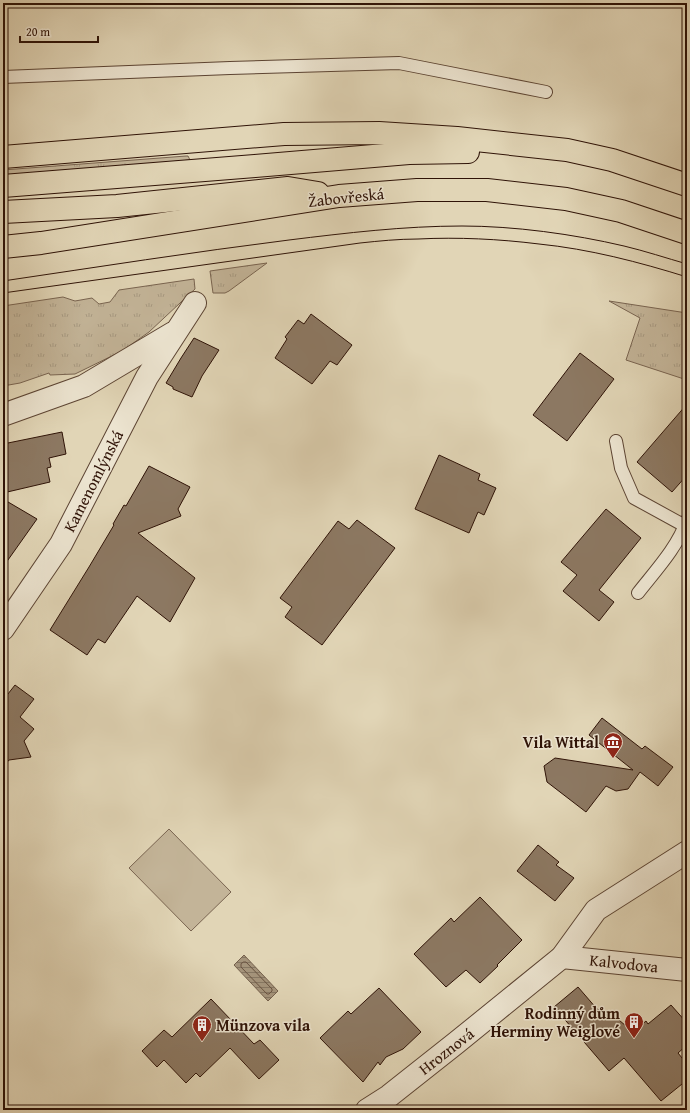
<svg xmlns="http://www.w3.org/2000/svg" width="690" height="1113" font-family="'Gentium Book Plus',serif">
<defs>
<pattern id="grass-tufts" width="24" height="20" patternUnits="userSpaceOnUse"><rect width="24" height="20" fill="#c3b498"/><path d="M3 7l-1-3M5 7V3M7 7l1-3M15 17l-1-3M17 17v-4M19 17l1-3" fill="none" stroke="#a89a82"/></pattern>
<pattern id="water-rules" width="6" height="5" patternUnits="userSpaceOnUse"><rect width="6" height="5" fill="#a4937a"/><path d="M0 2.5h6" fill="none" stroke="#867762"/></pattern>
</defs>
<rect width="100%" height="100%" fill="#e1d5b6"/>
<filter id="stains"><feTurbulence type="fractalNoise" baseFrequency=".005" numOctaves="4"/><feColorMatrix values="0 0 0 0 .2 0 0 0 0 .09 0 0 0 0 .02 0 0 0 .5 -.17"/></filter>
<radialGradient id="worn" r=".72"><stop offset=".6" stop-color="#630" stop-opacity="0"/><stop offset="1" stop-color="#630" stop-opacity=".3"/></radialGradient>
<!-- grass -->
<g fill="url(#grass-tufts)" stroke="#796450">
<polygon points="186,156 188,156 190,160 3,177 3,170"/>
<polygon points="267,263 229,291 225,293 213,293 210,271"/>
<polygon points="194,279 195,289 149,332 122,351 75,374 50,375 49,373 20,383 3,386 3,306 63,297 75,301 92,298 99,304 110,302 119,290"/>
<polygon points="609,301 687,313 687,380 626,360 640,318"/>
</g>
<!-- pitch -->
<polygon fill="#c3b498" stroke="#796450" points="169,829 231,892 191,931 129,868"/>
<!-- water -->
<polygon fill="url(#water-rules)" stroke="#75604c" points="244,955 278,991 268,1001 234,965"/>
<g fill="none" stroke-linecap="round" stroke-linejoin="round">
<!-- shore -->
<polygon stroke="#6a5340" stroke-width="1" points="244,962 246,962 272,989 272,991 269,994 267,994 241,967 241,964"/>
</g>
<!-- building -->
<g fill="#8c7862" stroke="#2f1307">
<polygon points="311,314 352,345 337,365 330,361 312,384 275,358 287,339 285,337 298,320 304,324"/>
<polygon points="194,338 219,350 202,376 192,397 173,389 173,387 166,383 181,358"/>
<polygon points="580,353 614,379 567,441 533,415"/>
<polygon points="687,404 687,475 672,492 637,462"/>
<polygon points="62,432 66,454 49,458 51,467 47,468 50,482 3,493 3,444"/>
<polygon points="439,455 480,474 478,480 496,488 484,515 478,512 469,533 415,509"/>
<polygon points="149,466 190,487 178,509 181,516 138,533 195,578 170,622 137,596 105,643 98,639 87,655 50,630 89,567 114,525 113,524 124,505 126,506"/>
<polygon points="3,499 37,519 3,567"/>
<polygon points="606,509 641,538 599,590 614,602 599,621 563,591 577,575 561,562"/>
<polygon points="357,520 395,548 322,645 285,617 292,607 280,598 338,521 349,529"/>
<polygon points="15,685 34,699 20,717 34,729 24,741 31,757 9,760 3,767 3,696 4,699"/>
<polygon points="602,718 642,749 645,746 673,767 658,786 640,772 628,789 616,791 606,786 586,812 547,782 544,766 555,758 633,770 589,735"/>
<polygon points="538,845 559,862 556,865 574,878 555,901 517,871"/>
<polygon points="480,897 522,940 497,965 498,966 480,983 466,970 446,987 414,954 451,918 454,922"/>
<polygon points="578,987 597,1009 612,1014 633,1032 646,1021 648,1024 671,1005 687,1023 687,1045 678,1053 687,1064 687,1080 661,1101 624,1058 609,1071 554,1007"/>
<polygon points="379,988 421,1032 403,1049 386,1057 380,1065 378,1062 363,1082 320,1038 348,1011 351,1014"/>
<polygon points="211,999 254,1044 260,1040 279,1060 259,1079 230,1048 200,1077 196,1073 186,1083 164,1060 157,1067 142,1051 164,1030 172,1037"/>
</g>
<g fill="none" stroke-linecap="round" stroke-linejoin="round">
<!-- lane casing -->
<g stroke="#5c4433" stroke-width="14">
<g id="lane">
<polyline points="3,77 230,68 399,63 546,92"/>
<polyline points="616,441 621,468 634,498 687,527"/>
<path d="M638,593C656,570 677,548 687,520"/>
</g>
</g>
<!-- street casing -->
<g stroke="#5c4433" stroke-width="24">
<g id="street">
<polyline points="3,415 84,386 173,333"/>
<polyline points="3,629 61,544 147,377 195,303"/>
<polyline points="562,957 687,970"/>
<polyline points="367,1110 389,1096 456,1043 562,957 596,910 687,852"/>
</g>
</g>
<!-- highway casing -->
<g stroke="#2f1307" stroke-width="24">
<g id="highway">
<polyline points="3,157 284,134 379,133 457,138 567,150 612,160 687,185"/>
<polyline points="3,186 255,166 409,153 468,152"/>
<polyline points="3,212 117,206 288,188 318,193"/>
<polyline points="3,247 41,243 339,196 417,190 487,190 566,199 621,211 687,233"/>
</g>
</g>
<!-- lane -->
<use href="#lane" stroke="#ece4d0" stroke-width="12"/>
<!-- street -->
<use href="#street" stroke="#ece4d0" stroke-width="22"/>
<!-- highway -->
<use href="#highway" stroke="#e1d5b6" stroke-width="22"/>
<!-- tram -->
<g stroke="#2f1307" stroke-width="1">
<path d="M3,281C98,267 193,252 289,240C346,233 404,226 462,226C514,226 573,234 624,246C645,251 666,258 687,264"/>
<path d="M3,293L360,243C379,241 398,239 418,239C458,237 499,239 539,244C589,249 639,262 687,277"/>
</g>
</g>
<!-- icons -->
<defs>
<g id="museum-pin" transform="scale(1)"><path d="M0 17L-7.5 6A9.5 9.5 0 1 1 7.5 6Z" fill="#8f2418" stroke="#ece4d0"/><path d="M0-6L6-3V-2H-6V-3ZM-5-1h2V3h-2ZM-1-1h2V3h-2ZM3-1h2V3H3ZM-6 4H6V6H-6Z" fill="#fff"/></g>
<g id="building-pin" transform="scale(1)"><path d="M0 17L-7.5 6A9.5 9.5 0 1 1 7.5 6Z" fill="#8f2418" stroke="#ece4d0"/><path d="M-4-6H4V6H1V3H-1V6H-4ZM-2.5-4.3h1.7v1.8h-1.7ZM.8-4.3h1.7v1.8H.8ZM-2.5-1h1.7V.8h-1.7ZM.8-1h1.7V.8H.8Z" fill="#fff"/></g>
</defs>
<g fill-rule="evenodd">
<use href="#museum-pin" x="613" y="742"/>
<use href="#building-pin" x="634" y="1022"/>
<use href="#building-pin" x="202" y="1025"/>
</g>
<g text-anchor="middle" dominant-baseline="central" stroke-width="3" stroke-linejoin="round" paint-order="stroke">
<!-- street labels -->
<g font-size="16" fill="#2f1307" stroke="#ece4d0">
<text transform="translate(346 197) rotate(-6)">Žabovřeská</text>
<text transform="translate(93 481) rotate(-63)">Kamenomlýnská</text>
<text transform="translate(624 963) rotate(6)">Kalvodova</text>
<text transform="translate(446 1051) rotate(-38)">Hroznová</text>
</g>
<!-- poi labels -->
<g font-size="16" font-weight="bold" fill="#2f1307" stroke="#ece4d0" text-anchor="end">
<text x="599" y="742">Vila Wittal</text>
<text x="620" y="1013">Rodinný dům<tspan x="620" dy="18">Herminy Weiglové</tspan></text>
<text x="216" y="1025" text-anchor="start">Münzova vila</text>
</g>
</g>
<!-- margin -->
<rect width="690" height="1113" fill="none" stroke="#e1d5b6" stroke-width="16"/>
<rect x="4" y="4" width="682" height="1105" fill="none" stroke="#2f1307" stroke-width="2"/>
<rect x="8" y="8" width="674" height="1097" fill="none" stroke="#2f1307"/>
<!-- scale -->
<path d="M20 36v6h78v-6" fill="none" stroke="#2f1307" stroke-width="2"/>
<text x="26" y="36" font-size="12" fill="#2f1307" stroke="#ece4d0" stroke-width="3" paint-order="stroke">20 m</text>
<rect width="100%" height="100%" filter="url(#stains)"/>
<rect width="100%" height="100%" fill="url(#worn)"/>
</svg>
